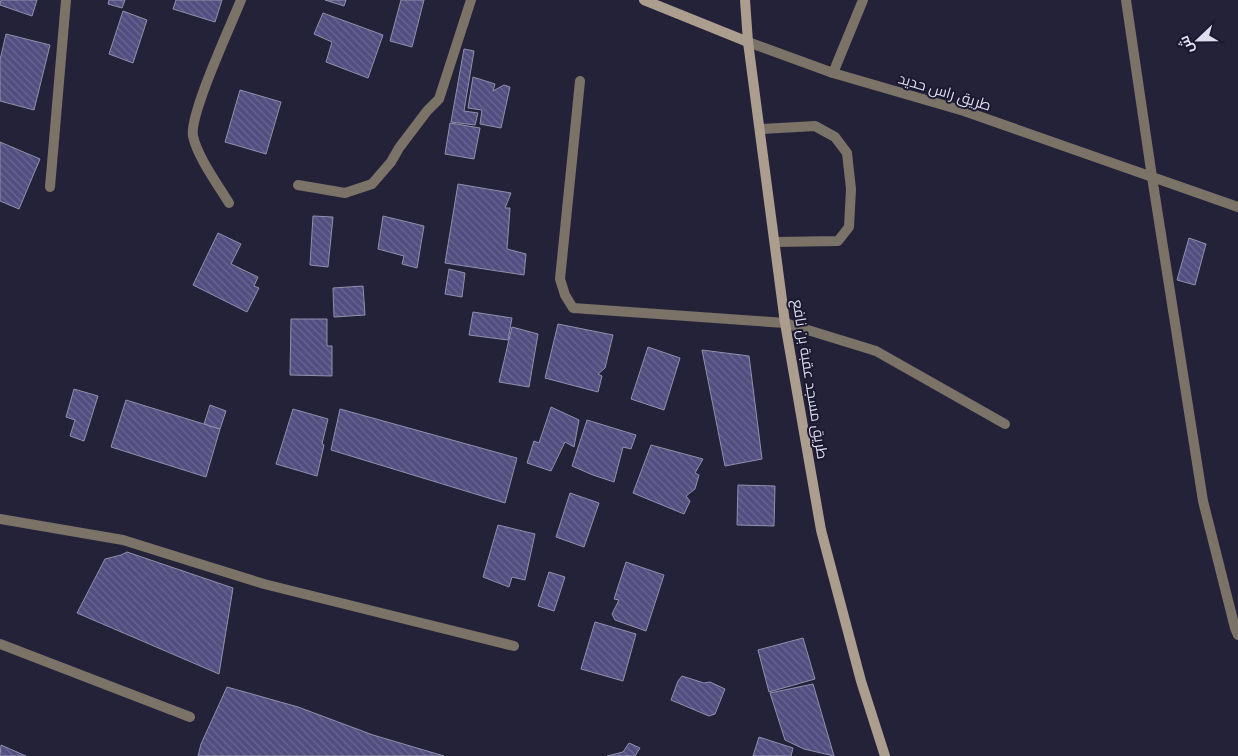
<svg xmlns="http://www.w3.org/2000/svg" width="1238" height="756" font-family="'PT Serif',Cairo,serif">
<defs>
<pattern id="building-back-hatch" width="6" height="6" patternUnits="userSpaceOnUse" patternTransform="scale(1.25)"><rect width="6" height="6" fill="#524e80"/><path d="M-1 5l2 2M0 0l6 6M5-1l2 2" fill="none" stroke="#6a6792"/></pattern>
</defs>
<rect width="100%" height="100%" fill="#242239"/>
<!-- building -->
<g fill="url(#building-back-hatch)" stroke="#9190ad">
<polygon points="1,0 37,0 32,16 0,5"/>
<polygon points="109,0 125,0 122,8 108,4"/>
<polygon points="176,0 222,0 215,22 173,9"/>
<polygon points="325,0 346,0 344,6"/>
<polygon points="401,0 424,0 412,47 390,41"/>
<polygon points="123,11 147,20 133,63 109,54"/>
<polygon points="323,13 383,35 368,78 326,62 332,42 314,34"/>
<polygon points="6,34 50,45 34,110 0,101 0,60"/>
<polygon points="464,49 474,51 464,111 478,113 475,125 451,122"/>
<polygon points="473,77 495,84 493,91 504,85 510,87 501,128 480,124 482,110 468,108"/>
<polygon points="240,90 281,102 266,154 225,142"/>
<polygon points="450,123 480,128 474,159 445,154"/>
<polygon points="0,142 40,159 19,209 0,201"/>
<polygon points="458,184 511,193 505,208 510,208 507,249 526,254 524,275 445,263"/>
<polygon points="313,216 333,217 328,267 310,265"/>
<polygon points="383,216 424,226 417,268 402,264 404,256 378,249"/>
<polygon points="218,233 241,244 231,264 258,277 254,286 259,288 247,312 193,285"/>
<polygon points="1189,238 1206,244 1195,285 1177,280"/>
<polygon points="449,269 465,273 462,297 445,294"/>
<polygon points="363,286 365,315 334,317 333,288"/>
<polygon points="473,312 512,318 508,340 469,335"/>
<polygon points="291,319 327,319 327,346 332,346 332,376 290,375"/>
<polygon points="558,324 613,335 605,368 598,374 602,376 598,392 545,378"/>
<polygon points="512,327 538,334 529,387 499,382"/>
<polygon points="648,347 680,358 664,410 631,399"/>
<polygon points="702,350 749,356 762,459 725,466"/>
<polygon points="74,389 98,396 84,441 70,436 75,420 66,417"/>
<polygon points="126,400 220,429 206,477 111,447"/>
<polygon points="210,405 226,411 220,429 204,424"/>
<polygon points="551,407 579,420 574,447 565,442 551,471 527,463 534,441 539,443"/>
<polygon points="293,409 328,419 322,444 324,445 317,476 276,464"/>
<polygon points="340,409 517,458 505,503 331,450"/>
<polygon points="587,420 636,435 631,449 623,447 614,482 593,475 572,466"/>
<polygon points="651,445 703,459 695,473 699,475 695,489 686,496 690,501 684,514 633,493"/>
<polygon points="738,485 775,486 774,526 737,525"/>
<polygon points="570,493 599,503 584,547 556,537"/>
<polygon points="498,525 535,534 525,580 512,577 509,587 483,577"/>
<polygon points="127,552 233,588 219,674 77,613 105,559 121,555"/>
<polygon points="626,562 664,575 646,631 615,620 612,614 619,600 614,599"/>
<polygon points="549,572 565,577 554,611 538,606"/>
<polygon points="595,622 636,634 623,681 581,669"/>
<polygon points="803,638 815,679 769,692 758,650"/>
<polygon points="682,676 704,683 710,682 725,689 715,714 709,716 671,700 678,681"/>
<polygon points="813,684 834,756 804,749 785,740 770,693"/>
<polygon points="227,687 298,707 373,735 444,756 198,756 201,744"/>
<polygon points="759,737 793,748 791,756 753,756"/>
<polygon points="629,743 640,748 635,756 607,756 623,752"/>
<polygon points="1,745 26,756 0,756"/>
</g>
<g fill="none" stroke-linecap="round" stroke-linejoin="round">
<!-- lane -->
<g stroke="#7b7268" stroke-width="10">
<polyline points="761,129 815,126 835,137 847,153 851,189 849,227 838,241 776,242"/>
<polyline points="785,323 876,351 1005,424"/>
<polyline points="0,644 190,717"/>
</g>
<!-- street -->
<g stroke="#7b7268" stroke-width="10">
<polyline points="1126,0 1152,177 1203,501 1235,628 1238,635"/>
<polyline points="748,42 833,73 964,111 1238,207"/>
<polyline points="833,73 863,0"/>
<polyline points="580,81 560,279 565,295 573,308 785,323"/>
<polyline points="298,185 345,193 372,184 391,162 399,148 427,111 439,99 471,0"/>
<polyline points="50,187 66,0"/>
<path d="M229,203C218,185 197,156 193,136C189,115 231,25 241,0"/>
<polyline points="0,519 123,540 264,584 514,646"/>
</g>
<!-- secondary -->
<g stroke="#ac9e8e" stroke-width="10">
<polyline points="644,0 748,42"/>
<polyline points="745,0 748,42 785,323 821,530 861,681 885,756"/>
</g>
</g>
<g text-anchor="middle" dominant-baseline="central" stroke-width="4" stroke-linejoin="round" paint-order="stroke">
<!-- street labels -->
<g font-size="15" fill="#dedeee" stroke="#1b192f">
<text transform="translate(945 91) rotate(17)">طريق راس حديد</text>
<text transform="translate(811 379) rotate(81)">طريق مسجد عقبة بن نافع</text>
</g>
</g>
<!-- north arrow -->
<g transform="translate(1198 40) rotate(248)" stroke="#1b192f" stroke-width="4" paint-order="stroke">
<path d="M0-4L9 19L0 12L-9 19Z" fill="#dedeee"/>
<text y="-8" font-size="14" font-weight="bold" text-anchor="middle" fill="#dedeee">ش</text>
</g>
</svg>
